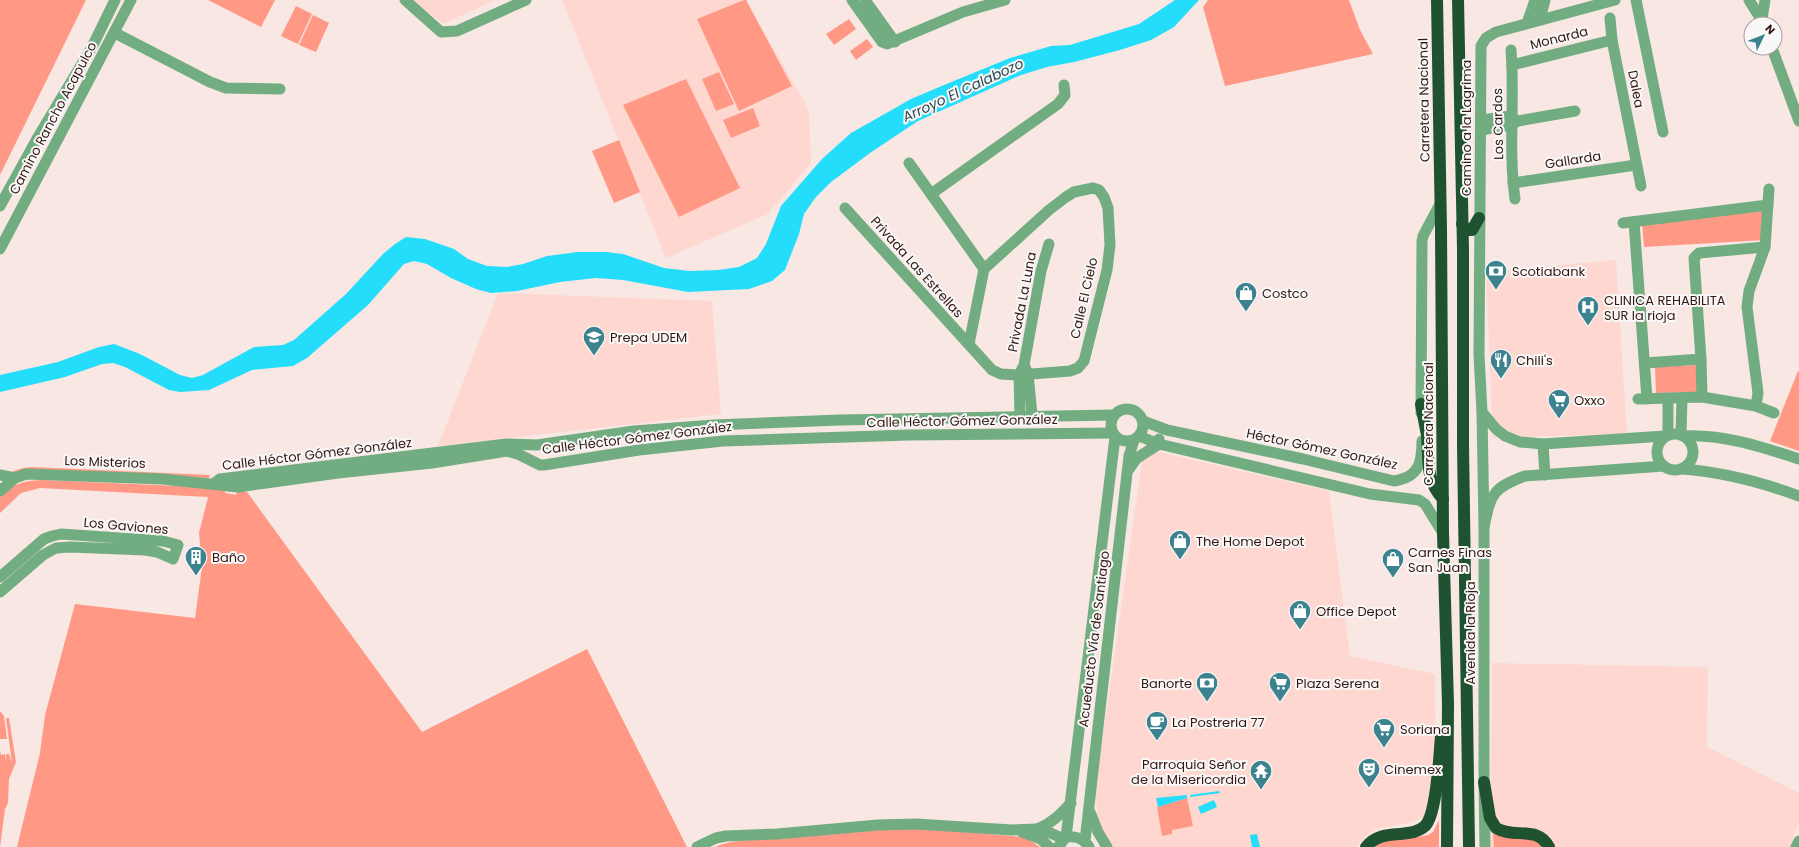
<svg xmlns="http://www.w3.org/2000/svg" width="1799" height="847" font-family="Poppins,sans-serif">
<rect width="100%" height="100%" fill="#f8e7e3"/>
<!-- built -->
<g fill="#fed8d0">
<polygon points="410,0 495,0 443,24"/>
<polygon points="562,0 746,0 809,110 811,163 768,214 666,258"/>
<polygon points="1616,260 1627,434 1493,438 1486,272"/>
<polygon points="498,293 712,301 721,414 438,446"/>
<polygon points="1154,451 1329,491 1350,656 1435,674 1436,762 1427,815 1413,822 1376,829 1365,837 1356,847 1112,847 1098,823 1096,798 1099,763 1142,461"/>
<polygon points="1492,663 1708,667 1707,747 1799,793 1799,822 1790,847 1490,847"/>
</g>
<!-- green -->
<g fill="#ff9985">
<polygon points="0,0 86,0 0,175"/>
<polygon points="208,0 275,0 261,27"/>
<polygon points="744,0 746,0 792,86 739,111 697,19"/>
<polygon points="1208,0 1349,0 1360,30 1373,54 1225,86 1203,7"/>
<polygon points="296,6 312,14 298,44 281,36"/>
<polygon points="313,15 329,23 316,52 299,45"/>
<polygon points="849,19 856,29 834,45 826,34"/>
<polygon points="867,39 873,47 856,60 850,51"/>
<polygon points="719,72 734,104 716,111 702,79"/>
<polygon points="686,79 740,188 679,217 623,105"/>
<polygon points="753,108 760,126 731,138 723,120"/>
<polygon points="619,140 640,192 614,203 592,151"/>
<polygon points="1765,210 1765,240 1644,247 1642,223"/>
<polygon points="1696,365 1698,392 1656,393 1655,367"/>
<polygon points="1798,371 1799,372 1799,451 1770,441"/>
<polygon points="32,467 210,475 209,478 14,474 11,472 23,468"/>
<path d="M42,480L225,488V493L236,495L237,490L247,492L422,732L587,649L687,847H17L40,753L45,715L75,604L195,618L202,567L199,533L208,497L40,488L21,493L0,513V497C15,483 22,481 42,480Z"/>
<polygon points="0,711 4,716 7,739 0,739"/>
<polygon points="6,718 9,718 16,762 9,779 8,803 5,809 0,847 0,750 1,755 5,754 5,762 6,754 9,754 12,763"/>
<polygon points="1187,798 1193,826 1172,830 1172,834 1162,836 1157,807"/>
<polygon points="1439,820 1439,847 1375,847 1387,838 1418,837 1428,835 1433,832"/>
<path d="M906,827L1025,837L1040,847H715C735,838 766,840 788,838C827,835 867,831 906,827Z"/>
<polygon points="1493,833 1524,834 1535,837 1544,847 1494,847"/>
</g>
<!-- water -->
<g fill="#24ddfa">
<polygon points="1175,0 1199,0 1174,27 1151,40 1120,50 1074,62 1047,67 1021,75 918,121 870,153 831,182 816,197 804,214 799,234 785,270 772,281 749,289 688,292 623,280 596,278 560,282 517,291 491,293 476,289 451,278 427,264 414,261 404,264 368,305 307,358 293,366 252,370 209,390 180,392 169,390 125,367 113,363 102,364 65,377 0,392 0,375 58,362 99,347 114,344 140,354 180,375 192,378 203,375 254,347 283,345 294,340 346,294 383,254 395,244 406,237 425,239 454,249 468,259 487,266 507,267 523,264 547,256 578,252 606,252 623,254 664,268 690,271 718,270 739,267 757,258 766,244 781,206 822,159 851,133 911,99 944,85 1010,58 1051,46 1070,45 1139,24"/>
<polygon points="1219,791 1220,793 1190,797 1190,795"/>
<polygon points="1187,795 1187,798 1158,807 1156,798"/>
<polygon points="1214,800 1217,807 1201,814 1198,807"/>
<polygon points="1257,834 1260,847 1252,847 1250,835"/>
</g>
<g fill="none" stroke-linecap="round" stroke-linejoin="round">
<!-- minor -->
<g stroke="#71ad81" stroke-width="11">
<polyline points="405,0 441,32 457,31 526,0"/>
<polyline points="852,0 882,42 887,44 963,12 1005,0"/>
<polyline points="865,0 895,42"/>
<polyline points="1636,0 1663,132"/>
<polyline points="1749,0 1764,24"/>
<polyline points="1610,18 1612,40 1641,186"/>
<polyline points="1762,19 1765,0"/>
<polyline points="1540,20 1545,0"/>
<polyline points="1527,23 1535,0"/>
<polyline points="115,33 210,82 226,88 280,89"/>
<polyline points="1772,48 1799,121"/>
<path d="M1511,50C1515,99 1508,149 1515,199"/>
<polyline points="1512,65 1612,40"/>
<polyline points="1481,120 1511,116 1516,120"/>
<polyline points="1481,130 1511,125 1518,121 1575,111"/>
<polyline points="909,163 984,269"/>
<polyline points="1513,183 1636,165"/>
<polyline points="931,194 1058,104 1065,95 1064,85"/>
<polyline points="0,206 38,137 92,47 115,0"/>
<polyline points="845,208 992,370 1001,374 1019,375 1070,371 1078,368 1084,361 1107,270 1110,245 1108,208 1104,197 1099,190 1093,188 1074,192 1066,197 1049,210 984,269 969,344"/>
<polyline points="1634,222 1647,399"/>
<polyline points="1623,223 1768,205"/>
<polyline points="0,249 131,0"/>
<polyline points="1645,363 1701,359"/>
<polyline points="1025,367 1028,374 1032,415"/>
<polyline points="1702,397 1701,359 1694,258 1699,253 1765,247"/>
<polyline points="1668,398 1668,435"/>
<polyline points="1638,399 1702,397 1756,406 1774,413"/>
<polyline points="1756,406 1758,393 1747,307 1749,291 1765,247 1769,189"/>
<circle cx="1127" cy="425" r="16"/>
<polyline points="1482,412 1496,429 1505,436 1520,442 1543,444 1665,436"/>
<polyline points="1421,413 1422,241 1423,236 1440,204"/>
<polyline points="1020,416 1019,375 1024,365 1041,271 1049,244"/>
<path d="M1143,421L1167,430L1303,459L1394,481C1419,477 1422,463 1422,441"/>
<circle cx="1675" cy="452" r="18"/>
<polyline points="1681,435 1682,398"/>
<polyline points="1139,436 1159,444 1370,494 1419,500 1425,504 1443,533"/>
<path d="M1684,436C1723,434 1762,447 1799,459"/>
<polyline points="1543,444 1545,475"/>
<polyline points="1129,469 1137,458 1159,444 1159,439"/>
<path d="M1682,469C1723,472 1761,482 1799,496"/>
<polyline points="0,475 15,478"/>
<polyline points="213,484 220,479 506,444 537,445 634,431 714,425 840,420 1114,415"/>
<polyline points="0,491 15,478 26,474 162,479 238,487 338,473 432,463 507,451 520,455 540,465 544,465 639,450 723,441 909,435 1112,433"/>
<polyline points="1484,527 1482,412 1479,355 1481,46 1486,38 1496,32 1615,0"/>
<polyline points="0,577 44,539 52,536 61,534 163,541 178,545 173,559 157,552 145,550 70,547 56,548 43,555 0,592"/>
<polyline points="1090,812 1098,832 1107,847"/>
<path d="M1037,829C1052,823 1060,815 1071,803"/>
<polyline points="1022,832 1041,839 1049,847"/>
<polyline points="1066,837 1115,437"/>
<polyline points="1085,841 1129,456 1134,440"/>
<polyline points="697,847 716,838 726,836 777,834 878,825 916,824 1012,830 1037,829 1046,831 1064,839"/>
<path d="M1058,847L1066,837C1076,836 1083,838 1089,847"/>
<path d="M1485,847L1484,782V527C1491,494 1492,488 1525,476L1664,466"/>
<polyline points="1796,847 1799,841"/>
</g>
<!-- highway -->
<g stroke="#1e5230" stroke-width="12">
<polyline points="1437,0 1441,229 1443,533 1448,704 1447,847"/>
<polyline points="1458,0 1463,249 1463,445 1469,847"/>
<polyline points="1462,224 1466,230 1472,230 1479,218"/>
<path d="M1421,404C1423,414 1425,425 1427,435C1429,459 1425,480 1443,499"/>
<path d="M1484,782L1490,818L1496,828C1513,839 1538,825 1549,847"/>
<path d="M1366,847C1375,836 1386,835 1399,834C1408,833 1417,833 1425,826C1437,814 1439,756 1441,737"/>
</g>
</g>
<!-- icons -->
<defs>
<g id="bank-pin" transform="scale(1.15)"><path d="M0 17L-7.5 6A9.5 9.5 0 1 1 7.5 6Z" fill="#3d828f" stroke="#f8f8f8"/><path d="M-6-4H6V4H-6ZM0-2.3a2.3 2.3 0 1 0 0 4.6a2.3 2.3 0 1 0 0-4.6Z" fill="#fff"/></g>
<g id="shop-pin" transform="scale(1.15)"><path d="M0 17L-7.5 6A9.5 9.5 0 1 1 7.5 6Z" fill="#3d828f" stroke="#f8f8f8"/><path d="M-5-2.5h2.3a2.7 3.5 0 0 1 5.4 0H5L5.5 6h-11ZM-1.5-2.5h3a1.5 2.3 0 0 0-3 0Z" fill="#fff"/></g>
<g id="hospital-pin" transform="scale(1.15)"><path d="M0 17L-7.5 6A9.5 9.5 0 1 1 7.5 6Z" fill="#3d828f" stroke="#f8f8f8"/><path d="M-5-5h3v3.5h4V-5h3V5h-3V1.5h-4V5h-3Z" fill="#fff"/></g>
<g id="school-pin" transform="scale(1.15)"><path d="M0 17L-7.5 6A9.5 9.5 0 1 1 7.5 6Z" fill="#3d828f" stroke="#f8f8f8"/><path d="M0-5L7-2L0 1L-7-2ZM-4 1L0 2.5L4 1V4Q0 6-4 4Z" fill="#fff"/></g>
<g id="restaurant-pin" transform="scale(1.15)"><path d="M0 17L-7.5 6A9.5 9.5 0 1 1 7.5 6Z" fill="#3d828f" stroke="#f8f8f8"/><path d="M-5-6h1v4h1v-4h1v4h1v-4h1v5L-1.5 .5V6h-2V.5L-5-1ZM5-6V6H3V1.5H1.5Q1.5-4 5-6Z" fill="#fff"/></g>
<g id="supermarket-pin" transform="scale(1.15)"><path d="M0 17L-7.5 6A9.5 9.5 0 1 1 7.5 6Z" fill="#3d828f" stroke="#f8f8f8"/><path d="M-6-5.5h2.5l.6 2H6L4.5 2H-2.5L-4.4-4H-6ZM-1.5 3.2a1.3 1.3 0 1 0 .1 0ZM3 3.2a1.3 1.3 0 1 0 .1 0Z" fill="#fff"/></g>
<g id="building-pin" transform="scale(1.15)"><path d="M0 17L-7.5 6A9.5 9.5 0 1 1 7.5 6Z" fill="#3d828f" stroke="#f8f8f8"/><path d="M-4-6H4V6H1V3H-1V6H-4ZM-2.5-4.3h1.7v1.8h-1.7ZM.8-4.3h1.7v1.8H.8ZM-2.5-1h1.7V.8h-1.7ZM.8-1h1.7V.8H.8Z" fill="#fff"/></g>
<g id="cafe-pin" transform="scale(1.15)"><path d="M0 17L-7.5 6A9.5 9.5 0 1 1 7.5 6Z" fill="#3d828f" stroke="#f8f8f8"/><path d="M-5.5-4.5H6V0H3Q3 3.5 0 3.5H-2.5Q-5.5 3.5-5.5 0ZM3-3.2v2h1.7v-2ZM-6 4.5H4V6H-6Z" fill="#fff"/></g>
<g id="theatre-pin" transform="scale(1.15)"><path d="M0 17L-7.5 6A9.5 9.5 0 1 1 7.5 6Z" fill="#3d828f" stroke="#f8f8f8"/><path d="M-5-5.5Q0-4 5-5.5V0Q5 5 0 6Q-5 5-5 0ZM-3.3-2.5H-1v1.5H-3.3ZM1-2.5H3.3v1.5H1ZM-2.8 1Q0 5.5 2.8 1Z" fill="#fff"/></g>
<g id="temple-pin" transform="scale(1.15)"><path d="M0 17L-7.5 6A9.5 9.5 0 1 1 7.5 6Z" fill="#3d828f" stroke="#f8f8f8"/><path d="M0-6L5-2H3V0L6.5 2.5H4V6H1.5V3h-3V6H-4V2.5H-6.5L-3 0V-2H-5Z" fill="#fff"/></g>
</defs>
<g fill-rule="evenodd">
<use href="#bank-pin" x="1496" y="271"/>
<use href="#shop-pin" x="1246" y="293"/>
<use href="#hospital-pin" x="1588" y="307"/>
<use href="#school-pin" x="594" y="337"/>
<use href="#restaurant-pin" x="1501" y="360"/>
<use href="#supermarket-pin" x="1559" y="400"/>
<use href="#shop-pin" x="1180" y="541"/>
<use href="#building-pin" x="196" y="557"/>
<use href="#shop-pin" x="1393" y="559"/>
<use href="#shop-pin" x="1300" y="611"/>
<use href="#bank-pin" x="1207" y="683"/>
<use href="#supermarket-pin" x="1280" y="683"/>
<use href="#cafe-pin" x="1157" y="722"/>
<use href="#supermarket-pin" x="1384" y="729"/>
<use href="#theatre-pin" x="1369" y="769"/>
<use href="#temple-pin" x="1261" y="771"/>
</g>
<g text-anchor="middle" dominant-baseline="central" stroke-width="4" stroke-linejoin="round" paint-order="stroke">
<!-- street labels -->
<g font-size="13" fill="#361711" stroke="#f8f8f8">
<text transform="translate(1559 38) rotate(-14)">Monarda</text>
<text transform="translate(1636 89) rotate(79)">Dalea</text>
<text transform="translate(1424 100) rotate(-91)">Carretera Nacional</text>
<text transform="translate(53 118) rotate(-62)">Camino Rancho Acapulco</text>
<text transform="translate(1498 124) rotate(-91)">Los Cardos</text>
<text transform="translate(1466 128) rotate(-90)">Camino a la Lagrima</text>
<text transform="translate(1573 160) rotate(-9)">Gallarda</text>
<text transform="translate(917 267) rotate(48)">Privada Las Estrellas</text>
<text transform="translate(1084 298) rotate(-77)">Calle El Cielo</text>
<text transform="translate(1022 302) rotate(-79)">Privada La Luna</text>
<text transform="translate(962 421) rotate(-1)">Calle Héctor Gómez González</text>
<text transform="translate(1428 424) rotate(-90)">Carretera Nacional</text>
<text transform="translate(637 438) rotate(-7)">Calle Héctor Gómez González</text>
<text transform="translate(1322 449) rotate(12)">Héctor Gómez González</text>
<text transform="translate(317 454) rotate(-7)">Calle Héctor Gómez González</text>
<text transform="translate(105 462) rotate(2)">Los Misterios</text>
<text transform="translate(126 526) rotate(5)">Los Gaviones</text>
<text transform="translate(1470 633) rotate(-90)">Avenida la Rioja</text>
<text transform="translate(1094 639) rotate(-83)">Acueducto Vía de Santiago</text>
</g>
<!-- poi labels -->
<g font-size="13" fill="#361711" stroke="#f8f8f8" text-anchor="start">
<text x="1512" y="271">Scotiabank</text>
<text x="1262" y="293">Costco</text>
<text x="1604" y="300">CLINICA REHABILITA<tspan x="1604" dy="15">SUR la rioja</tspan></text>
<text x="610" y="337">Prepa UDEM</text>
<text x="1516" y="360">Chili's</text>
<text x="1574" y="400">Oxxo</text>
<text x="1196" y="541">The Home Depot</text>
<text x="1408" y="552">Carnes Finas<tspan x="1408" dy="15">San Juan</tspan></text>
<text x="212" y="557">Baño</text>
<text x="1316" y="611">Office Depot</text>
<text x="1192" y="683" text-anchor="end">Banorte</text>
<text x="1296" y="683">Plaza Serena</text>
<text x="1172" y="722">La Postreria 77</text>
<text x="1400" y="729">Soriana</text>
<text x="1246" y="764" text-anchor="end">Parroquia Señor<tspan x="1246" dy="15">de la Misericordia</tspan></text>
<text x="1384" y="769">Cinemex</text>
</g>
<!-- water labels -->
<g font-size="14" font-style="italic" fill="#2c474d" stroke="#f8f8f8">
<text transform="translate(963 90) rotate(-25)">Arroyo El Calabozo</text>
</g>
</g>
<!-- north arrow -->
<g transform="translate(1763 36) rotate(47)"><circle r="19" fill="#f8f8f8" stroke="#aa9e9c"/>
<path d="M0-3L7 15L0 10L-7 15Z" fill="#3d828f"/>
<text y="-6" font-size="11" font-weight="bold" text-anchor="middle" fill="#361711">N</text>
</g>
</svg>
